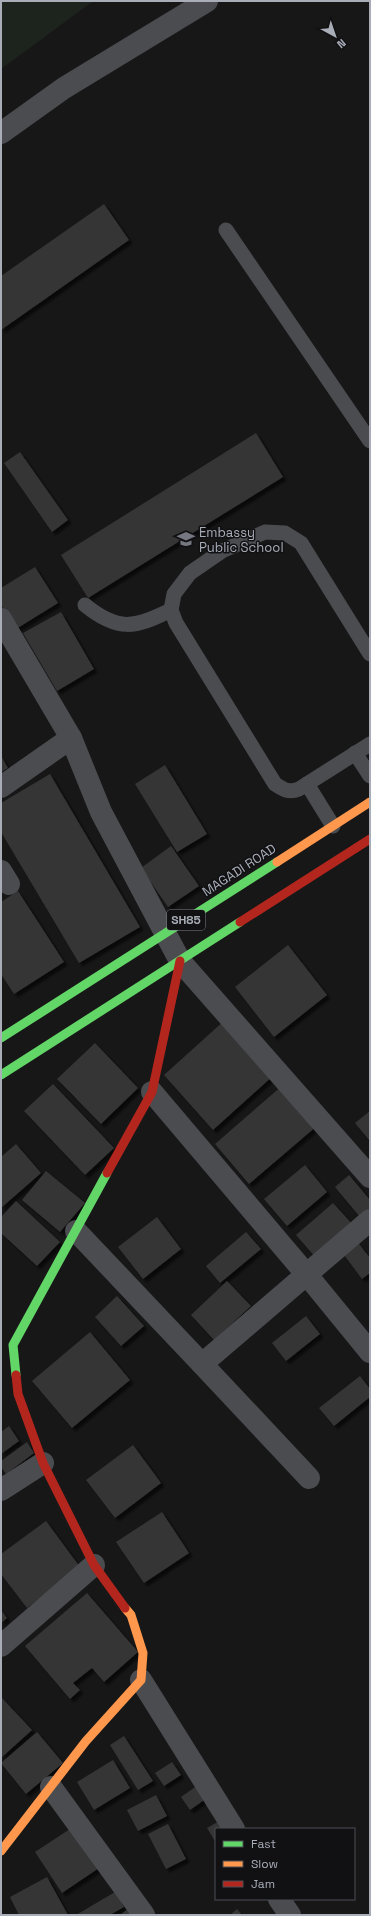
<svg xmlns="http://www.w3.org/2000/svg" width="371" height="1916" font-family="'Space Grotesk',sans-serif">
<defs>
<filter id="shadow"><feDropShadow dx="3.5" dy="3.5" stdDeviation="1" flood-color="#0009"/></filter>
</defs>
<rect width="100%" height="100%" fill="#171717"/>
<!-- green -->
<polygon fill="#1d241e" points="1,1 91,1 92,2 1,69"/>
<!-- building -->
<g fill="#353536" filter="url(#shadow)">
<polygon points="104,204 129,240 1,330 1,276"/>
<polygon points="256,433 283,477 88,598 61,555"/>
<polygon points="20,452 68,520 52,532 4,463"/>
<polygon points="35,567 58,603 16,629 1,605 1,588"/>
<polygon points="61,612 94,669 57,691 23,633"/>
<polygon points="1,756 8,768 1,772"/>
<polygon points="165,765 207,834 177,852 135,784"/>
<polygon points="50,774 140,927 79,963 1,832 1,803"/>
<polygon points="171,846 199,886 168,907 141,868"/>
<polygon points="18,891 64,962 14,994 1,974 1,902"/>
<polygon points="288,945 327,995 274,1037 235,987"/>
<polygon points="225,1020 274,1075 213,1130 164,1075"/>
<polygon points="95,1043 138,1088 101,1124 57,1079"/>
<polygon points="53,1084 114,1148 85,1175 24,1111"/>
<polygon points="283,1085 318,1125 249,1184 215,1144"/>
<polygon points="370,1111 370,1141 355,1123"/>
<polygon points="16,1144 41,1173 1,1208 1,1157"/>
<polygon points="305,1165 327,1192 287,1226 264,1199"/>
<polygon points="46,1171 85,1203 60,1232 22,1200"/>
<polygon points="349,1175 370,1200 370,1209 360,1217 335,1187"/>
<polygon points="16,1201 60,1242 37,1266 1,1233 1,1217"/>
<polygon points="333,1203 354,1226 317,1259 296,1235"/>
<polygon points="157,1217 181,1249 143,1279 118,1247"/>
<polygon points="246,1232 261,1249 220,1283 206,1266"/>
<polygon points="359,1244 370,1258 370,1273 362,1279 344,1255"/>
<polygon points="227,1281 251,1306 214,1340 191,1315"/>
<polygon points="117,1296 144,1326 121,1346 95,1317"/>
<polygon points="306,1316 320,1334 286,1361 272,1343"/>
<polygon points="90,1332 130,1380 72,1428 32,1381"/>
<polygon points="360,1376 370,1389 370,1397 334,1426 319,1408"/>
<polygon points="9,1426 19,1441 1,1454 1,1432"/>
<polygon points="27,1442 34,1453 6,1474 1,1467 1,1461"/>
<polygon points="133,1445 161,1483 115,1518 86,1480"/>
<polygon points="162,1512 189,1553 144,1583 116,1542"/>
<polygon points="46,1521 80,1567 27,1608 1,1574 1,1554"/>
<polygon points="87,1593 138,1652 104,1682 92,1668 73,1683 80,1690 70,1699 25,1646"/>
<polygon points="1,1610 7,1618 1,1623"/>
<polygon points="1,1697 32,1730 1,1758"/>
<polygon points="37,1732 63,1763 26,1794 1,1763"/>
<polygon points="124,1736 153,1781 138,1790 110,1745"/>
<polygon points="113,1760 130,1788 94,1810 77,1782"/>
<polygon points="172,1762 181,1775 164,1786 155,1773"/>
<polygon points="198,1785 207,1798 190,1810 181,1797"/>
<polygon points="156,1795 167,1816 138,1831 127,1810"/>
<polygon points="223,1819 229,1829 216,1829 216,1843 207,1828"/>
<polygon points="168,1824 186,1859 166,1869 148,1834"/>
<polygon points="73,1827 99,1868 62,1893 35,1852"/>
<polygon points="47,1877 68,1915 19,1915 10,1897"/>
<polygon points="115,1892 124,1907 110,1915 76,1915"/>
<polygon points="128,1909 132,1915 120,1915"/>
<polygon points="237,1909 242,1915 230,1915"/>
</g>
<g fill="none" stroke-linecap="round" stroke-linejoin="round">
<!-- lane -->
<g stroke="#4b4c50" stroke-width="15">
<polyline points="226,230 370,441"/>
<path d="M85,605C118,632 135,628 171,610"/>
<path d="M370,654L301,543L285,533L265,532L222,551L190,573L174,594L171,610L176,623L275,784C284,790 289,793 299,789L370,744"/>
<polyline points="355,753 370,776"/>
<polyline points="307,784 333,826"/>
</g>
<!-- street -->
<g stroke="#4b4c50" stroke-width="22">
<polyline points="1,133 64,88 207,1"/>
<polyline points="1,619 71,738 101,812 180,961 370,1177"/>
<polyline points="1,787 71,738"/>
<polyline points="1,871 9,884"/>
<polyline points="152,1092 307,1275 370,1352"/>
<polyline points="76,1231 202,1364 370,1220"/>
<polyline points="202,1364 309,1478"/>
<polyline points="1,1490 43,1463"/>
<polyline points="1,1646 94,1565"/>
<polyline points="141,1680 234,1829"/>
<polyline points="51,1787 144,1915"/>
<polyline points="279,1899 290,1915"/>
</g>
<!-- fast -->
<g stroke="#63d668" stroke-width="9">
<polyline points="1,1038 277,862"/>
<polyline points="1,1075 240,922"/>
<polyline points="16,1375 13,1345 107,1173"/>
</g>
<!-- slow -->
<g stroke="#ff974d" stroke-width="9">
<polyline points="277,862 370,802"/>
<polyline points="1,1851 86,1741 141,1680 143,1653 131,1615 125,1608"/>
</g>
<!-- jam -->
<g stroke="#b3261e" stroke-width="9">
<polyline points="240,922 370,839"/>
<polyline points="107,1173 152,1092 180,961"/>
<polyline points="16,1375 18,1394 43,1463 94,1565 125,1608"/>
</g>
</g>
<!-- icons -->
<defs>
<g id="school-bare" transform="scale(1.38)"><path d="M0-5L7-2L0 1L-7-2ZM-4 1L0 2.5L4 1V4Q0 6-4 4Z" fill="#757880" stroke="#111113" stroke-width="2.5" paint-order="stroke"/></g>
</defs>
<g fill-rule="evenodd">
<use href="#school-bare" x="186" y="539"/>
</g>
<g text-anchor="middle" dominant-baseline="central" stroke-width="3" stroke-linejoin="round" paint-order="stroke">
<!-- shield labels -->
<rect fill="#111113" stroke="#7b7e86" stroke-width="1" x="167" y="910" width="38" height="20" rx="3"/>
<g font-size="12" font-weight="bold" fill="#a8adb8">
<text x="186" y="920">SH85</text>
</g>
<!-- poi labels -->
<g font-size="13" fill="#a8adb8" stroke="#111113" text-anchor="start">
<text x="199" y="532">Embassy<tspan x="199" dy="15">Public School</tspan></text>
</g>
<!-- street labels -->
<g font-size="13" fill="#a8adb8" stroke="#111113">
<text transform="translate(239 870) rotate(-33)">MAGADI ROAD</text>
</g>
</g>
<!-- border -->
<rect width="371" height="1916" fill="none" stroke="#a8adb8" stroke-width="4"/>
<!-- legend -->
<rect x="215" y="1828" width="140" height="72" fill="#111113" stroke="#4d4f55"/>
<rect x="223" y="1841" width="20" height="6" fill="#63d668" stroke="#4d4f55"/>
<text x="251" y="1848" font-size="12" fill="#a8adb8">Fast</text>
<rect x="223" y="1861" width="20" height="6" fill="#ff974d" stroke="#4d4f55"/>
<text x="251" y="1868" font-size="12" fill="#a8adb8">Slow</text>
<rect x="223" y="1881" width="20" height="6" fill="#b3261e" stroke="#4d4f55"/>
<text x="251" y="1888" font-size="12" fill="#a8adb8">Jam</text>
<!-- north arrow -->
<g transform="translate(335 36) rotate(140)" stroke="#111113" stroke-width="3" paint-order="stroke">
<path d="M0-3L7 15L0 10L-7 15Z" fill="#a8adb8"/>
<text y="-6" font-size="11" font-weight="bold" text-anchor="middle" fill="#a8adb8">N</text>
</g>
</svg>
